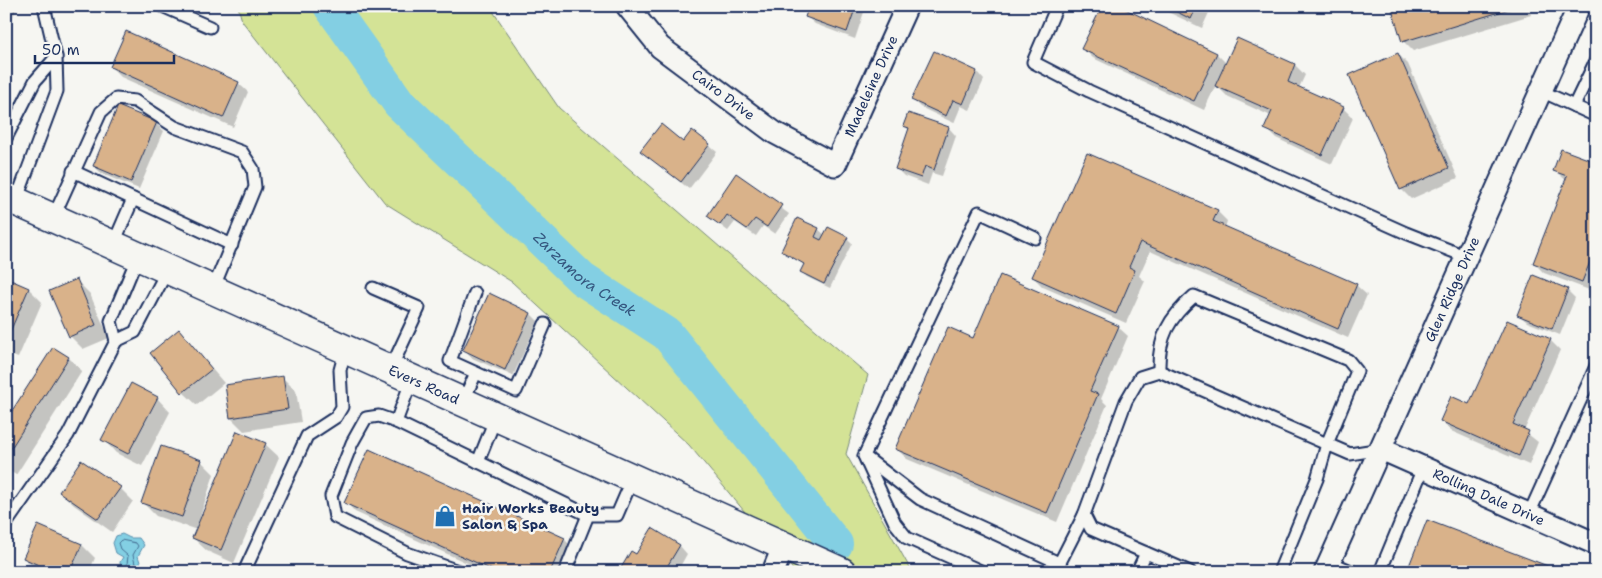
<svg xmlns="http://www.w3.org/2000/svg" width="1602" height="578" font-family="'Shantell Sans',sans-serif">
<rect width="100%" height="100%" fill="#f6f6f2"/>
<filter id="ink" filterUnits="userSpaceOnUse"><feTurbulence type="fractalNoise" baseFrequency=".02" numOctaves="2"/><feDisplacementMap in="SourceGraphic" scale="10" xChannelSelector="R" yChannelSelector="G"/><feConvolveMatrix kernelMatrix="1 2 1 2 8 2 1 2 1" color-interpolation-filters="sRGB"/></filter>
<g filter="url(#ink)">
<!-- green -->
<polygon fill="#d4e396" stroke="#78897a" points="238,6 493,6 494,13 559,108 868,375 846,454 912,572 795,572 689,445 512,282 385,203 242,21"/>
<!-- water -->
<polygon fill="#83cfe3" stroke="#598fae" points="122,534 130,538 139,538 144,545 138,556 141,565 137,572 121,571 120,562 123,557 116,553 113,543 116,536"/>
<!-- shadow -->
<g fill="#0003">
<polygon points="6,6 17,6 12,19 6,16"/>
<polygon points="811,6 866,6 855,39 815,24 807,17"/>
<polygon points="1116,6 1217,54 1227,64 1238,40 1295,65 1305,75 1299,88 1343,108 1353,118 1332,164 1276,138 1266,128 1271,116 1227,96 1216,85 1204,110 1093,58 1083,48"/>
<polygon points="1155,6 1212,6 1202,28"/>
<polygon points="1393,6 1528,6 1531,15 1413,51 1403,41"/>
<polygon points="934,53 977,72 984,80 970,110 961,106 954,123 920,107 913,100"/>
<polygon points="1398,54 1408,64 1458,178 1411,199 1401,189"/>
<polygon points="111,67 238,83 248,92 233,127 121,77"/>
<polygon points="909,114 949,128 956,136 942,176 932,173 928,185 904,176 896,168 910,131 905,126"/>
<polygon points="156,124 164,131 139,189 102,174 94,166"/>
<polygon points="692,132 717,152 689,189 642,151 683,143"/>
<polygon points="1088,154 1217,211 1227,221 1225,228 1357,286 1367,295 1348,338 1150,251 1139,276 1145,281 1126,323 1043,287 1033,277"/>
<polygon points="1596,164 1596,281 1592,291 1544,273 1534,263 1567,181 1554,170"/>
<polygon points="736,175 789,214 775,234 763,226 756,236 735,222 728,231 708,216"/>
<polygon points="818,229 825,235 847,238 852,243 830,288 807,277 802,272 805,265 782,251"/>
<polygon points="6,279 29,289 42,302 18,358 6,353"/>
<polygon points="77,281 90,294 109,338 83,349 70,336"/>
<polygon points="1567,290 1575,298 1560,335 1527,322 1519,315"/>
<polygon points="490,295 531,314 538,321 513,376 472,358 465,350"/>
<polygon points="1118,327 1128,336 1101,399 1107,405 1057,522 907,459 897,449 973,340"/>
<polygon points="179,331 224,383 197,405 183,392"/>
<polygon points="1550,340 1560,350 1524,431 1538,442 1529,465 1451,431 1441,421 1470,405"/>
<polygon points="69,358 82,371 16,475 6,469 6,422"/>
<polygon points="282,377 296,391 301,422 244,431 231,418"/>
<polygon points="157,398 170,412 142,466 116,453 103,439"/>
<polygon points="265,444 279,457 234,563 207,551 193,538 197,530 156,516 142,502 201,461 214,474 200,517 202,518"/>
<polygon points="120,488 133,501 112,532 74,505 60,492"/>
<polygon points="6,489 14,496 6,510"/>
<polygon points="346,502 564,539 574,549 564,572 487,572 355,512"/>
<polygon points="38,526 82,545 95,558 89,572 38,571 24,558"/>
<polygon points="652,530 680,546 687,554 677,572 637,556"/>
<polygon points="1552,569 1555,572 1409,571"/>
</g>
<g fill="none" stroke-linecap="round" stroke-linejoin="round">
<!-- shore -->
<polyline stroke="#456f93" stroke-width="1" points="126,572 128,556 120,549 118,543 121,540 136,543 138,546 133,555 135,564 133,572"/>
<!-- river -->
<path stroke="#83cfe3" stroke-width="34" id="s1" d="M330,6L399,103L582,279L667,334L836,544"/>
</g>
<!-- building -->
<g fill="#d9b28a" stroke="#1b2f5e">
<polygon points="809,6 856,6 847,32 805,17"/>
<polygon points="1102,6 1119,6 1217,53 1194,101 1081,49"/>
<polygon points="1165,6 1197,6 1191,19"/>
<polygon points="1391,6 1519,6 1402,42"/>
<polygon points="126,31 239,82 223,118 110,67"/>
<polygon points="1237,38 1295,64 1288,82 1344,107 1322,155 1264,129 1272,111 1215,86"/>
<polygon points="934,51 977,71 963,104 953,100 946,116 911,100"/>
<polygon points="1398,53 1449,168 1400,190 1349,75"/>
<polygon points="118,106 157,122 131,182 93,166"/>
<polygon points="908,113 949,127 934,170 925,166 921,178 895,169 909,128 903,126"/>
<polygon points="661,124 683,142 692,130 710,144 681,182 640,151"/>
<polygon points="1561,149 1596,162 1596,247 1582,282 1533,263 1567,176 1553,171"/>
<polygon points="1087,153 1218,210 1213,221 1357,284 1338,329 1140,242 1129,267 1135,270 1116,314 1032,277"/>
<polygon points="736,173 782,205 767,227 755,219 747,229 727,215 720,225 707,216"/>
<polygon points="797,218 819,228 815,237 821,240 828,227 848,237 824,284 800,272 804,264 781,251"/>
<polygon points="1000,275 1119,326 1090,391 1098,394 1047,513 895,449 948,327 973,338"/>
<polygon points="1533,275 1568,289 1552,329 1517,315"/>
<polygon points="6,278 29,288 6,341"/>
<polygon points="77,279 96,325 69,337 49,291"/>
<polygon points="489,293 531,313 505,370 463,350"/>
<polygon points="1507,320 1551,339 1513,424 1529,431 1519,456 1440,421 1451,396 1469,404"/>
<polygon points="179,329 212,369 182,393 150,353"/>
<polygon points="53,347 69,357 6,456 6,420"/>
<polygon points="283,376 288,409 230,418 225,385"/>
<polygon points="131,383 158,397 128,454 101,440"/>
<polygon points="237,431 266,443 221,550 192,538"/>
<polygon points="161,446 202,460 182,517 141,503"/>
<polygon points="369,449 565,538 550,572 497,572 344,503"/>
<polygon points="1596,456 1596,469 1591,467"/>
<polygon points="81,460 121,487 98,519 59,492"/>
<polygon points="1427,520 1553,568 1551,572 1407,571"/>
<polygon points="38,525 82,544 70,572 54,572 23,558"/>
<polygon points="652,528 680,545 668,565 678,572 626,572 621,568 631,551 636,554"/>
</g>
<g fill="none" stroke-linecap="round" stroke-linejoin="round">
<!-- lane casing -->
<g stroke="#1b2f5e" stroke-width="15">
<g id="lane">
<polyline points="162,6 210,27"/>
<polyline points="1057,6 1033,62 1089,91 1406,233 1467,257"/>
<polyline points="1541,91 1596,116"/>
<polyline points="1574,106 1596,60"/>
<polyline points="6,138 35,81 56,57"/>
<polyline points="73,171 232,245"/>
<polyline points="16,201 57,91 56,57 44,6"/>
<polyline points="53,218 101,112 116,99 135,101 175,127 242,152 253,169 255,187 213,289"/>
<polyline points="1035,238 979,212 864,456 920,499 1059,563"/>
<polyline points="113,245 133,199"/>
<polyline points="373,288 419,308 391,368"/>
<polyline points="475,293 450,361 516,391 545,324"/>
<polyline points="116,341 111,321 138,256"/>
<polyline points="1159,371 1350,454 1381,449"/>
<polyline points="412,379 396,422 379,416 366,418 352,443 331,496 335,517 407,553 461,572"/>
<polyline points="463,401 476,373"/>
<polyline points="396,422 588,515"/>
<polyline points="865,458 895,523 907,538 983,572"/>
<polyline points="478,462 496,417"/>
<polyline points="1529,514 1596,366"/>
<polyline points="1084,515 1091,529 1190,572"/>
<polyline points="6,524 68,435 116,341 135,332 168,269"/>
<polyline points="1330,562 1353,572"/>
<polyline points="244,572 307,436 336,417 342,407 340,370 346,348"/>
<polyline points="565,572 588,515 617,515 633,478"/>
<path d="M1055,572L1084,515L1126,401L1140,377L1159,371C1158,337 1169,318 1194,296L1348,360L1357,371L1327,444L1317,479L1279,572"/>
<polyline points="1137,572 1146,553"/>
<polyline points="1380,572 1423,468"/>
</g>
</g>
<!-- street casing -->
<g stroke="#1b2f5e" stroke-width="25">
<g id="street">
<path id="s2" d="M627,6L660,47L775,133L835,165L907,6"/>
<path id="s3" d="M1381,449L1596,544"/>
<polyline points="773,572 784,545"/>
<path id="s4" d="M1325,572L1579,6"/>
</g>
</g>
<!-- secondary casing -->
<g stroke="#1b2f5e" stroke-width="31">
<g id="secondary">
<path id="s5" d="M6,197L842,572"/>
</g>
</g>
<!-- lane -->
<use href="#lane" stroke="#f6f6f2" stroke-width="11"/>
<!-- street -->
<use href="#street" stroke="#f6f6f2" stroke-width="21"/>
<!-- secondary -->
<use href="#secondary" stroke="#f6f6f2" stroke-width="28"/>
</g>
</g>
<!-- icons -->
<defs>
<g id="shop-bare" transform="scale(1.725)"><path d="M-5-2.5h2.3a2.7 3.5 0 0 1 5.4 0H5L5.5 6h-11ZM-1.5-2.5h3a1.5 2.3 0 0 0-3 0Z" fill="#1f6fb2" stroke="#f6f6f2" stroke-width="2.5" paint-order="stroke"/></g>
</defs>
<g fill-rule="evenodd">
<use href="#shop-bare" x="445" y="516"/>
</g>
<g text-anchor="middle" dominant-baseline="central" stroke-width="5" stroke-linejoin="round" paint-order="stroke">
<!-- street labels -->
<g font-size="14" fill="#1b2f5e" stroke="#f6f6f2">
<text stroke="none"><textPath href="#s2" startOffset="351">Madeleine Drive</textPath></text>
<text stroke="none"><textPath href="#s2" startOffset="132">Cairo Drive</textPath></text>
<text stroke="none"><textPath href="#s4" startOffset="310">Glen Ridge Drive</textPath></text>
<text stroke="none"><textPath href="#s5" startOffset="458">Evers Road</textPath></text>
<text stroke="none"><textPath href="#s3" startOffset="118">Rolling Dale Drive</textPath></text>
</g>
<!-- poi labels -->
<g font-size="14" font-weight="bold" fill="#1b2f5e" stroke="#f6f6f2" text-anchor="start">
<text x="462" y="508">Hair Works Beauty<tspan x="462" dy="16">Salon &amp; Spa</tspan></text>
</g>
<!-- water labels -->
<g font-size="15" font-style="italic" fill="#35577f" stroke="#f6f6f2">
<text stroke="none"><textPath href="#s1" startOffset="372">Zarzamora Creek</textPath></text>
</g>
</g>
<!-- margin -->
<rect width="1602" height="578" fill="none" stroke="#f6f6f2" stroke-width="25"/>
<rect x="12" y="12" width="1577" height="553" fill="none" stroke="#1b2f5e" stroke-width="2" filter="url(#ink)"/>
<!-- scale -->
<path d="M35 55v8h139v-8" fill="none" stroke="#1b2f5e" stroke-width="2.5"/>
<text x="42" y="55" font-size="15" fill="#1b2f5e" stroke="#f6f6f2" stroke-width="4" paint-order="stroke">50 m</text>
</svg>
